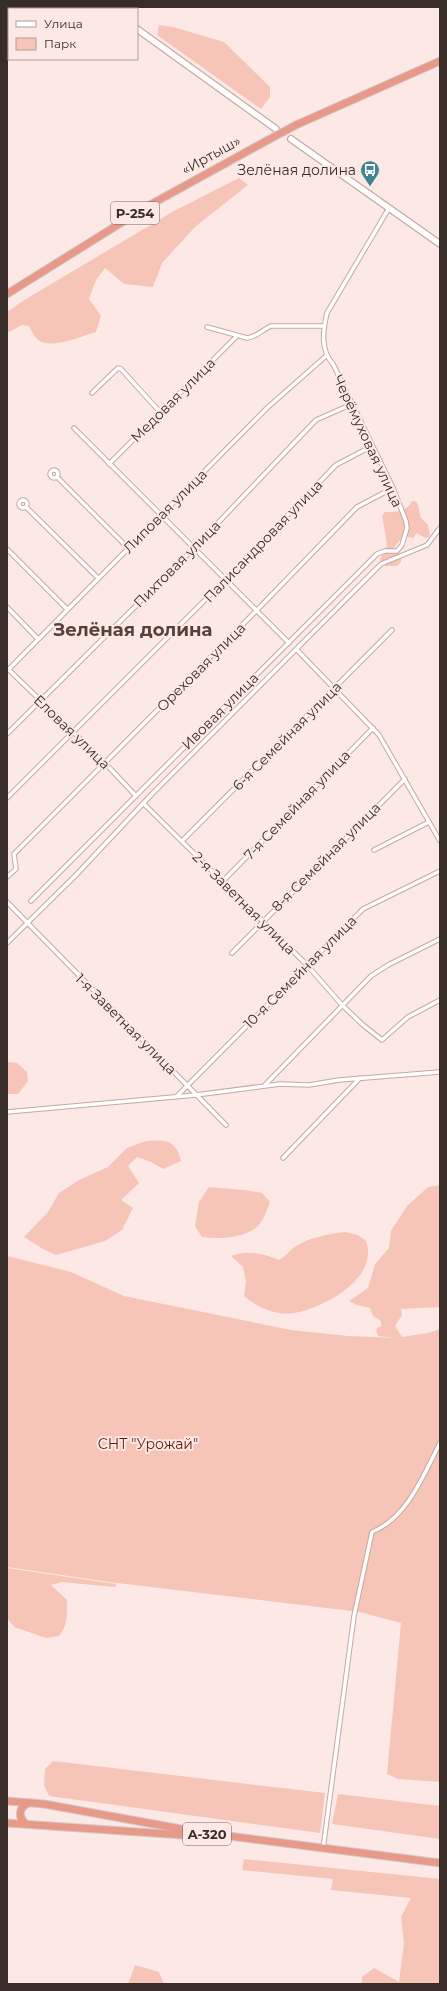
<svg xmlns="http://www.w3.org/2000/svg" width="447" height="1991" font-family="Montserrat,sans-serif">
<rect width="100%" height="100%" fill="#fce9e5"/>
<!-- green -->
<g fill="#f7c4b8">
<polygon points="159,25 173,27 224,42 270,87 270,97 261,109 157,35"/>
<path d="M239,178L248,185L196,226L162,263L153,287L124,284L105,268L96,280L89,299L101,316L96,332C82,336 50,350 38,340C34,336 31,330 29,326L22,325L7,333V312L26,299L174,211Z"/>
<path d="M412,501L417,502L421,518L428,525L430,536L426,538L416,533L414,538L403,536L393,549L401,556V562L397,566H386L380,560L384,550L387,546C386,536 384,527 382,516L385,512C397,512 407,512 412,501Z"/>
<polygon points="10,1062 17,1063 27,1072 28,1081 18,1094 7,1094 7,1063"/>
<path d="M146,1141C165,1140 176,1139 181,1161L163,1169L151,1162L137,1157L128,1166L139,1183L121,1200L133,1208L122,1230L105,1241L56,1255L43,1249L24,1237L48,1212L59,1193L79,1180L108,1167L127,1148Z"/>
<polygon points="440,1185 440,1307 401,1309 402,1315 395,1326 402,1337 428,1333 440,1329 440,1782 398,1779 387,1774 401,1623 360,1612 109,1582 7,1567 7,1256 71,1272 124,1296 291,1330 348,1336 398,1338 378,1336 376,1330 378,1327 381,1327 381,1321 373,1316 370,1308 357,1305 349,1301 368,1288 375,1264 389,1248 391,1231 407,1206 428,1187"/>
<path d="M209,1187L245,1190L262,1193L270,1202C267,1210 263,1222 257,1227C241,1239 220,1239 202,1237L195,1226L199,1202Z"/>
<path d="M345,1232L358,1235L366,1241C367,1245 369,1250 368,1253C368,1284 320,1309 294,1313C276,1316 257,1307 244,1296L246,1282L243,1267L231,1256C247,1250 263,1253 279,1260C286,1256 289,1251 296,1246C310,1237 329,1234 345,1232Z"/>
<path d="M7,1568L116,1584L117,1585L114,1587L62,1582L51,1585L67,1600C67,1614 68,1625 59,1636L46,1638L14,1627L7,1618Z"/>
<polygon points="53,1761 325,1793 320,1833 49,1796 44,1785 45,1769"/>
<polygon points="338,1794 440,1806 440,1839 332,1824"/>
<polygon points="244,1859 440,1879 440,1984 362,1984 362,1977 374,1968 399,1982 404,1943 401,1917 411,1898 331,1890 333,1879 242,1870"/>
<polygon points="135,1965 159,1972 164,1984 128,1984"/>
</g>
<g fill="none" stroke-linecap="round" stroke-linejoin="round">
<!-- street casing -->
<g stroke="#c6a8a1" stroke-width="5.5">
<g id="street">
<polyline points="55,9 58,7"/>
<polyline points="7,41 9,39"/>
<path d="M207,327L247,338C257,337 262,330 271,326H324"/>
<polyline points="92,393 118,368 121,369 160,412"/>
<polyline points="74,428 289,643"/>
<polyline points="109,464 237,336"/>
<circle cx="54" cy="474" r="4"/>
<polyline points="57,477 128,548"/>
<circle cx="23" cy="504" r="4"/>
<polyline points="26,507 98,578"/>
<polyline points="7,549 67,609"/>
<polyline points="7,607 38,639"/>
<polyline points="297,650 379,735 440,841"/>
<polyline points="8,669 105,763 136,796"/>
<polyline points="7,671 267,408 326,356"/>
<polyline points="7,734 194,548 316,420 352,404"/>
<polyline points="7,798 225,580 336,465 372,446"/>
<polyline points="144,804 307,965 342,1005 363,1025 382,1040 408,1017 440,1000"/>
<polyline points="182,841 392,630"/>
<polyline points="374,850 429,822"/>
<polyline points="7,877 16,869 14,854 256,611 357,507 393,488"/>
<polyline points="222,882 373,728"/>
<path d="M31,901L377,554L385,551H397L402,545L407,528L406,521L393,488L333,364C320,350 323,330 327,313L389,208"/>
<polyline points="7,902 226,1125"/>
<polyline points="7,943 76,875 152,794 381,564 427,545 440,528"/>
<polyline points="232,953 405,779"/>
<polyline points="265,1085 371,976 388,965 440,939"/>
<polyline points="177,1096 363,909 440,871"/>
<polyline points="7,1112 196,1095 280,1084 309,1085 339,1080 440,1072"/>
<polyline points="283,1158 360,1078"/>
<path d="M323,1849L354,1616L372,1532C407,1518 423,1476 440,1443"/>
</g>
</g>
<!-- secondary casing -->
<g stroke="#c6a8a1" stroke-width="8">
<g id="secondary">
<polyline points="107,7 109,9"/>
<polyline points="137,29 276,129"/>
<polyline points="291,139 440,244"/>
</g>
</g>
<!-- highway casing -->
<g stroke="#cfcdcc" stroke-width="9">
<g id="highway">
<polyline points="296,125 440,61"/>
<polyline points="7,294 148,206 268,140"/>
<polyline points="7,1801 44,1804 198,1832 440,1863"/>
<polyline points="7,1823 197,1836"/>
<path d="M26,1824C18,1818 18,1807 29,1803"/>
</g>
</g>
<!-- street -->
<use href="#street" stroke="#fff" stroke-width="3.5"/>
<!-- secondary -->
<use href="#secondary" stroke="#fff" stroke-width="5.5"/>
<!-- highway -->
<use href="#highway" stroke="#e89988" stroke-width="7"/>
<!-- highway-bridge casing -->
<g stroke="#cfcdcc" stroke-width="9" stroke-linecap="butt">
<polyline id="highway-bridge" points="268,140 296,125"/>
</g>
<!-- highway-bridge -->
<use href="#highway-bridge" stroke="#e89988" stroke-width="7"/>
</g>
<!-- icons -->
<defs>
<g id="bus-pin" transform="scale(1)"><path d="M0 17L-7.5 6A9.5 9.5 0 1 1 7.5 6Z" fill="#418594" stroke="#fce9e5"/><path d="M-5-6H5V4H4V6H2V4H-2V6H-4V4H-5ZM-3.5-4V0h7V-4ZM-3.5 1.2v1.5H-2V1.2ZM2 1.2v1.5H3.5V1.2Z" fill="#fff"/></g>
</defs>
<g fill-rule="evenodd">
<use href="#bus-pin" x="370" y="170"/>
</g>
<g text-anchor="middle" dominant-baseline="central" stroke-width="4" stroke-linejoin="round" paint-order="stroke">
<!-- shield labels -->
<g fill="#fce9e5" stroke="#746562" stroke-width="1">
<rect x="111" y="202" width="48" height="22" rx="3"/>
<rect x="183" y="1823" width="48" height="22" rx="3"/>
</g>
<g font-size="13" font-weight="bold" fill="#392d2a">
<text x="135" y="213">Р-254</text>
<text x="207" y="1834">А-320</text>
</g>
<!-- street labels -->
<g font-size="14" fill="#392d2a" stroke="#fce9e5">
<text transform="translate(211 155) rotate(-29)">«Иртыш»</text>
<text transform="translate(173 400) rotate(-45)">Медовая улица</text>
<text transform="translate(368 441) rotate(65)">Черёмуховая улица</text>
<text transform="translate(165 511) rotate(-45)">Липовая улица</text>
<text transform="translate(263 541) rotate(-46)">Палисандровая улица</text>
<text transform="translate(177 564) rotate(-45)">Пихтовая улица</text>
<text transform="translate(201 667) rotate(-45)">Ореховая улица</text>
<text transform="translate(220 711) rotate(-45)">Ивовая улица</text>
<text transform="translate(72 732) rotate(44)">Еловая улица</text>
<text transform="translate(287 736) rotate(-45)">6-я Семейная улица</text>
<text transform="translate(297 805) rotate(-46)">7-я Семейная улица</text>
<text transform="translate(326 857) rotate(-45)">8-я Семейная улица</text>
<text transform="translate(244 903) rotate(45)">2-я Заветная улица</text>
<text transform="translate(300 972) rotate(-45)">10-я Семейная улица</text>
<text transform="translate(126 1024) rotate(45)">1-я Заветная улица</text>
</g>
<!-- poi labels -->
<g font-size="14" fill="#392d2a" stroke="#fce9e5" text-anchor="end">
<text x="356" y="170">Зелёная долина</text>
</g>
<!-- park labels -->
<g font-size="14" fill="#671909" stroke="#fce9e5">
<text x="148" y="1444">СНТ "Урожай"</text>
</g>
<!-- district labels -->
<g font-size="18" font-weight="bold" fill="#58403a" stroke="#fce9e5">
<text x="133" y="630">Зелёная долина</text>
</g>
</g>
<!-- border -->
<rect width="447" height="1991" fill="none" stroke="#392d2a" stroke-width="16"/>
<!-- legend -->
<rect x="8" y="8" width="130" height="52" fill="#fce9e5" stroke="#ae9e9a"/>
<rect x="16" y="21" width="20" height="6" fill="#ffffff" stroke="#ae9e9a"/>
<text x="44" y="28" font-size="12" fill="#392d2a">Улица</text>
<rect x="16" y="38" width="20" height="12" fill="#f7c4b8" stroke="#ae9e9a"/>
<text x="44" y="48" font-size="12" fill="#392d2a">Парк</text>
</svg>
